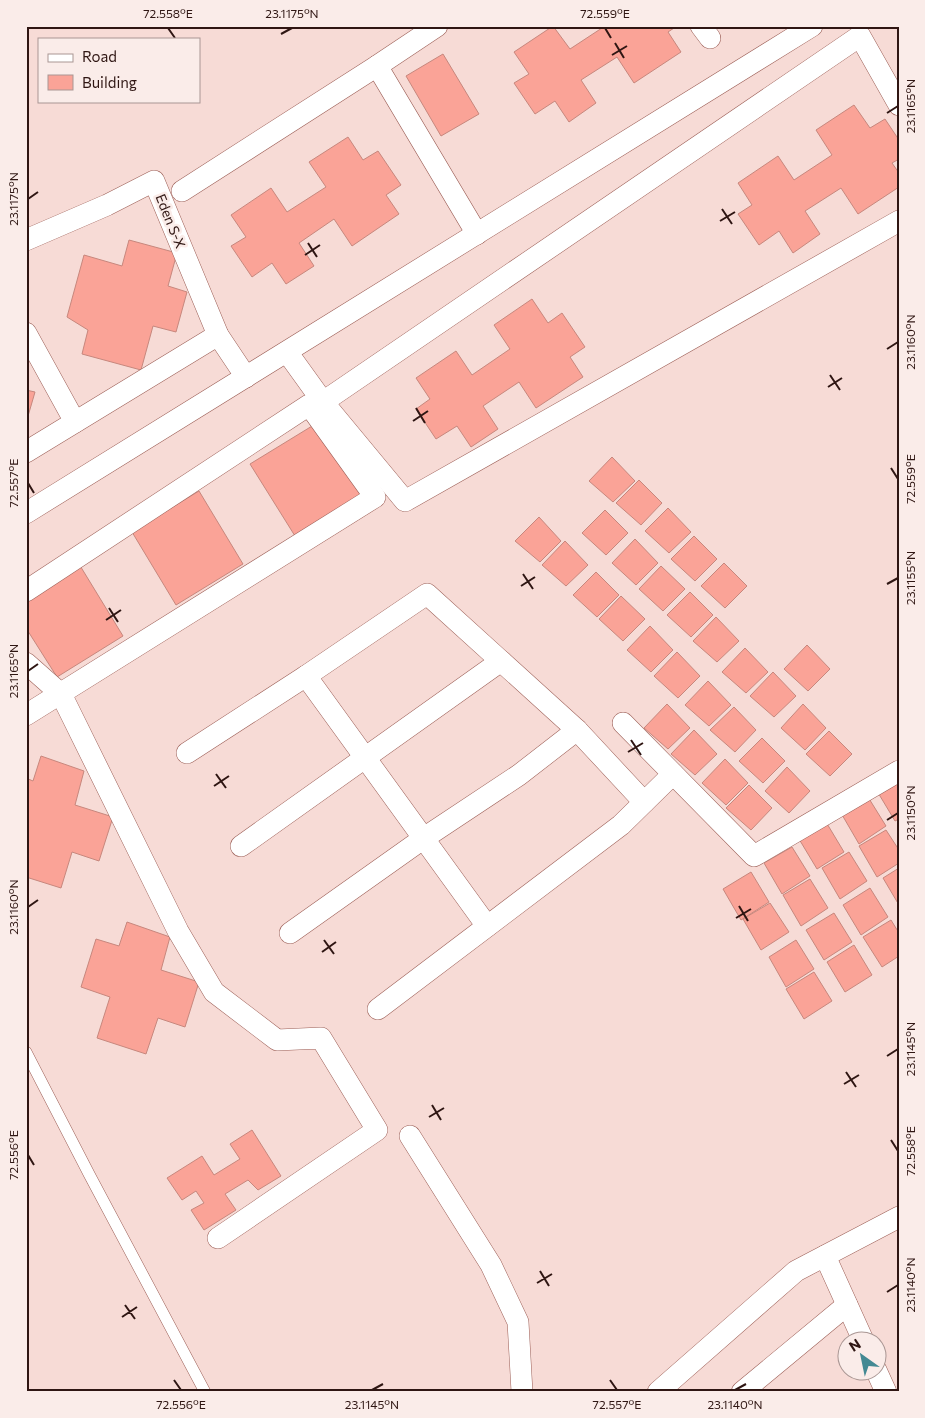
<svg xmlns="http://www.w3.org/2000/svg" width="925" height="1418" font-family="Commissioner,sans-serif">
<rect width="100%" height="100%" fill="#f7dbd6"/>
<!-- building -->
<g fill="#faa397" stroke="#c7877d">
<polygon points="553,26 570,49 605,26 677,26 668,32 681,52 634,83 617,57 581,80 596,103 569,122 555,101 535,114 514,83 529,74 514,52"/>
<polygon points="443,54 479,114 441,136 406,76"/>
<polygon points="854,105 870,128 885,119 899,140 899,159 892,163 899,173 899,187 858,214 841,188 805,211 820,234 793,253 779,231 759,245 738,214 752,205 738,183 778,156 794,180 832,155 816,130"/>
<polygon points="348,137 363,160 378,151 401,185 386,195 399,214 352,246 334,219 299,243 314,266 286,284 272,263 252,277 231,246 246,237 231,215 271,188 287,212 326,187 309,162"/>
<polygon points="129,240 177,253 168,286 187,292 176,332 153,326 141,370 82,354 88,330 67,317 84,255 122,266"/>
<polygon points="532,299 548,323 562,313 585,347 570,357 583,377 536,408 519,382 483,406 498,429 471,447 457,426 436,439 416,409 430,399 416,378 456,351 472,375 510,349 494,325"/>
<polygon points="26,390 35,392 26,423"/>
<polygon points="317,423 362,495 295,536 250,464"/>
<polygon points="612,457 635,481 613,502 589,481"/>
<polygon points="639,480 662,503 641,525 616,503"/>
<polygon points="199,491 243,564 176,605 132,532"/>
<polygon points="668,508 691,532 669,553 645,531"/>
<polygon points="605,510 628,533 606,555 582,533"/>
<polygon points="539,517 561,541 540,562 515,541"/>
<polygon points="694,536 717,559 695,581 671,559"/>
<polygon points="635,539 658,563 636,585 612,563"/>
<polygon points="565,541 588,565 566,586 542,565"/>
<polygon points="724,563 747,586 725,608 701,586"/>
<polygon points="79,564 123,636 57,677 26,628 26,596"/>
<polygon points="661,566 685,589 663,611 639,589"/>
<polygon points="596,572 619,595 597,617 573,595"/>
<polygon points="690,592 713,615 691,637 667,615"/>
<polygon points="621,596 645,619 623,641 599,619"/>
<polygon points="716,617 739,641 717,662 693,641"/>
<polygon points="650,626 673,650 651,672 627,650"/>
<polygon points="807,645 830,669 808,691 784,669"/>
<polygon points="745,648 768,672 746,693 722,672"/>
<polygon points="677,652 700,676 678,698 654,676"/>
<polygon points="773,672 796,696 774,717 750,696"/>
<polygon points="708,681 731,705 709,726 685,705"/>
<polygon points="667,704 690,728 668,749 644,728"/>
<polygon points="803,704 826,728 805,750 781,728"/>
<polygon points="734,707 756,730 735,752 710,730"/>
<polygon points="694,730 717,754 695,775 671,754"/>
<polygon points="829,731 852,754 830,776 806,754"/>
<polygon points="762,738 785,761 763,783 739,761"/>
<polygon points="41,756 84,771 75,805 113,817 99,861 72,852 61,888 26,877 26,778 33,781"/>
<polygon points="725,759 748,783 726,805 702,783"/>
<polygon points="787,767 810,791 789,813 765,791"/>
<polygon points="899,777 899,819 895,821 877,791"/>
<polygon points="749,785 772,808 751,830 726,808"/>
<polygon points="868,797 886,826 859,844 841,813"/>
<polygon points="826,822 844,852 817,869 799,839"/>
<polygon points="886,830 899,850 899,863 877,877 859,846"/>
<polygon points="792,847 810,876 782,894 764,863"/>
<polygon points="849,852 867,881 840,899 822,868"/>
<polygon points="899,868 899,905 883,878"/>
<polygon points="751,872 769,902 741,920 723,889"/>
<polygon points="810,879 828,908 801,926 783,895"/>
<polygon points="870,888 888,917 861,935 843,905"/>
<polygon points="770,903 789,932 761,950 743,919"/>
<polygon points="834,913 852,942 824,960 806,930"/>
<polygon points="891,920 899,933 899,956 882,967 863,937"/>
<polygon points="127,922 170,937 161,970 199,982 185,1027 158,1018 146,1054 97,1038 110,997 81,987 96,939 119,946"/>
<polygon points="796,940 814,969 786,987 769,957"/>
<polygon points="854,945 872,975 845,992 827,962"/>
<polygon points="814,972 832,1001 804,1019 786,989"/>
<polygon points="252,1130 281,1176 258,1190 248,1180 225,1194 236,1210 204,1230 191,1210 204,1203 196,1191 182,1200 167,1178 202,1156 214,1175 240,1159 230,1144"/>
</g>
<g fill="none" stroke-linecap="round" stroke-linejoin="round">
<!-- lane casing -->
<g stroke="#9d6058" stroke-width="12">
<polyline id="lane" points="26,1052 89,1174 205,1392"/>
</g>
<!-- street casing -->
<g stroke="#9d6058" stroke-width="22">
<g id="street">
<polyline points="437,26 377,66 477,234"/>
<polyline points="701,26 710,38"/>
<polyline points="182,191 377,66"/>
<polyline points="26,240 107,205 154,181 218,335 246,377"/>
<polyline points="26,333 75,422"/>
<polyline points="287,352 323,402 405,501 899,221"/>
<polyline points="323,402 860,36 899,105"/>
<polyline points="26,452 218,335"/>
<polyline points="26,513 812,26"/>
<polyline points="26,591 309,405 375,497 26,715"/>
<polyline points="26,663 61,694 178,931 214,992 277,1040 321,1038 377,1130 218,1238"/>
<polyline points="623,723 754,856 899,771"/>
<polyline points="187,753 306,676"/>
<polyline points="241,846 501,661"/>
<polyline points="487,926 306,676 427,594 577,730 644,802"/>
<polyline points="290,933 424,838 519,775 577,730"/>
<polyline points="378,1009 621,825 673,774"/>
<polyline points="410,1136 491,1265 518,1322 522,1392"/>
<polyline points="825,1256 863,1340"/>
<polyline points="876,1370 886,1392"/>
<polyline points="658,1392 796,1271 899,1217"/>
<polyline points="742,1392 847,1305"/>
</g>
</g>
<!-- lane -->
<use href="#lane" stroke="#fff" stroke-width="11"/>
<!-- street -->
<use href="#street" stroke="#fff" stroke-width="21"/>
</g>
<!-- ticks -->
<path fill="none" stroke="#2f1613" stroke-width="2" d="M168,28L175,38M605,28L611,38M281,34L292,28M615,43L624,58M612,55L627,46M887,113L898,106M28,199L38,192M722,209L732,224M720,221L735,212M308,243L317,257M305,255L320,245M887,349L898,342M830,375L840,390M828,387L842,378M416,408L425,423M413,421L428,411M891,468L898,479M28,483L34,493M523,574L533,589M887,584L898,578M521,586L535,577M109,608L118,622M106,620L121,610M28,671L38,664M631,740L641,755M628,752L643,743M216,774L226,788M214,786L229,776M887,820L898,813M739,906L748,921M28,907L38,900M736,918L751,909M324,940L334,954M322,952L336,942M887,1056L898,1049M846,1072L856,1087M844,1084L859,1075M432,1105L441,1120M429,1117L444,1108M891,1140L898,1151M28,1155L34,1165M540,1271L549,1286M537,1283L552,1274M887,1292L898,1285M125,1305L135,1319M122,1317L137,1307M174,1380L181,1390M610,1380L617,1390M372,1390L383,1384M735,1390L746,1384"/>
<g text-anchor="middle" dominant-baseline="central" stroke-width="5" stroke-linejoin="round" paint-order="stroke">
<!-- street labels -->
<g font-size="14" fill="#2f1613" stroke="#faece9">
<text transform="translate(171 221) rotate(68)">Eden S-X</text>
</g>
</g>
<!-- border -->
<rect width="925" height="1418" fill="none" stroke="#faece9" stroke-width="55"/>
<!-- legend -->
<rect x="38" y="38" width="162" height="65" fill="#faece9" stroke="#a99693"/>
<rect x="48" y="54" width="25" height="8" fill="#ffffff" stroke="#a99693"/>
<text x="82" y="62" font-size="15" fill="#2f1613">Road</text>
<rect x="48" y="75" width="25" height="15" fill="#faa397" stroke="#a99693"/>
<text x="82" y="88" font-size="15" fill="#2f1613">Building</text>
<!-- north arrow -->
<g transform="translate(862 1356) rotate(327)"><circle r="24" fill="#faece9" stroke="#a99693"/>
<path d="M0-4L9 19L0 12L-9 19Z" fill="#438993"/>
<text y="-8" font-size="14" font-weight="bold" text-anchor="middle" fill="#2f1613">N</text>
</g>
<rect x="28" y="28" width="870" height="1362" fill="none" stroke="#2f1613" stroke-width="2"/>
<g font-size="12" text-anchor="middle" fill="#2f1613">
<text x="168" y="18">72.558°E</text>
<text x="292" y="18">23.1175°N</text>
<text x="605" y="18">72.559°E</text>
<text transform="translate(911 106) rotate(-90)" y="4">23.1165°N</text>
<text transform="translate(14 199) rotate(-90)" y="4">23.1175°N</text>
<text transform="translate(911 342) rotate(-90)" y="4">23.1160°N</text>
<text transform="translate(911 479) rotate(-90)" y="4">72.559°E</text>
<text transform="translate(14 483) rotate(-90)" y="4">72.557°E</text>
<text transform="translate(911 578) rotate(-90)" y="4">23.1155°N</text>
<text transform="translate(14 671) rotate(-90)" y="4">23.1165°N</text>
<text transform="translate(911 813) rotate(-90)" y="4">23.1150°N</text>
<text transform="translate(14 907) rotate(-90)" y="4">23.1160°N</text>
<text transform="translate(911 1049) rotate(-90)" y="4">23.1145°N</text>
<text transform="translate(911 1151) rotate(-90)" y="4">72.558°E</text>
<text transform="translate(14 1155) rotate(-90)" y="4">72.556°E</text>
<text transform="translate(911 1285) rotate(-90)" y="4">23.1140°N</text>
<text x="181" y="1409">72.556°E</text>
<text x="372" y="1409">23.1145°N</text>
<text x="617" y="1409">72.557°E</text>
<text x="735" y="1409">23.1140°N</text>
</g>
</svg>
